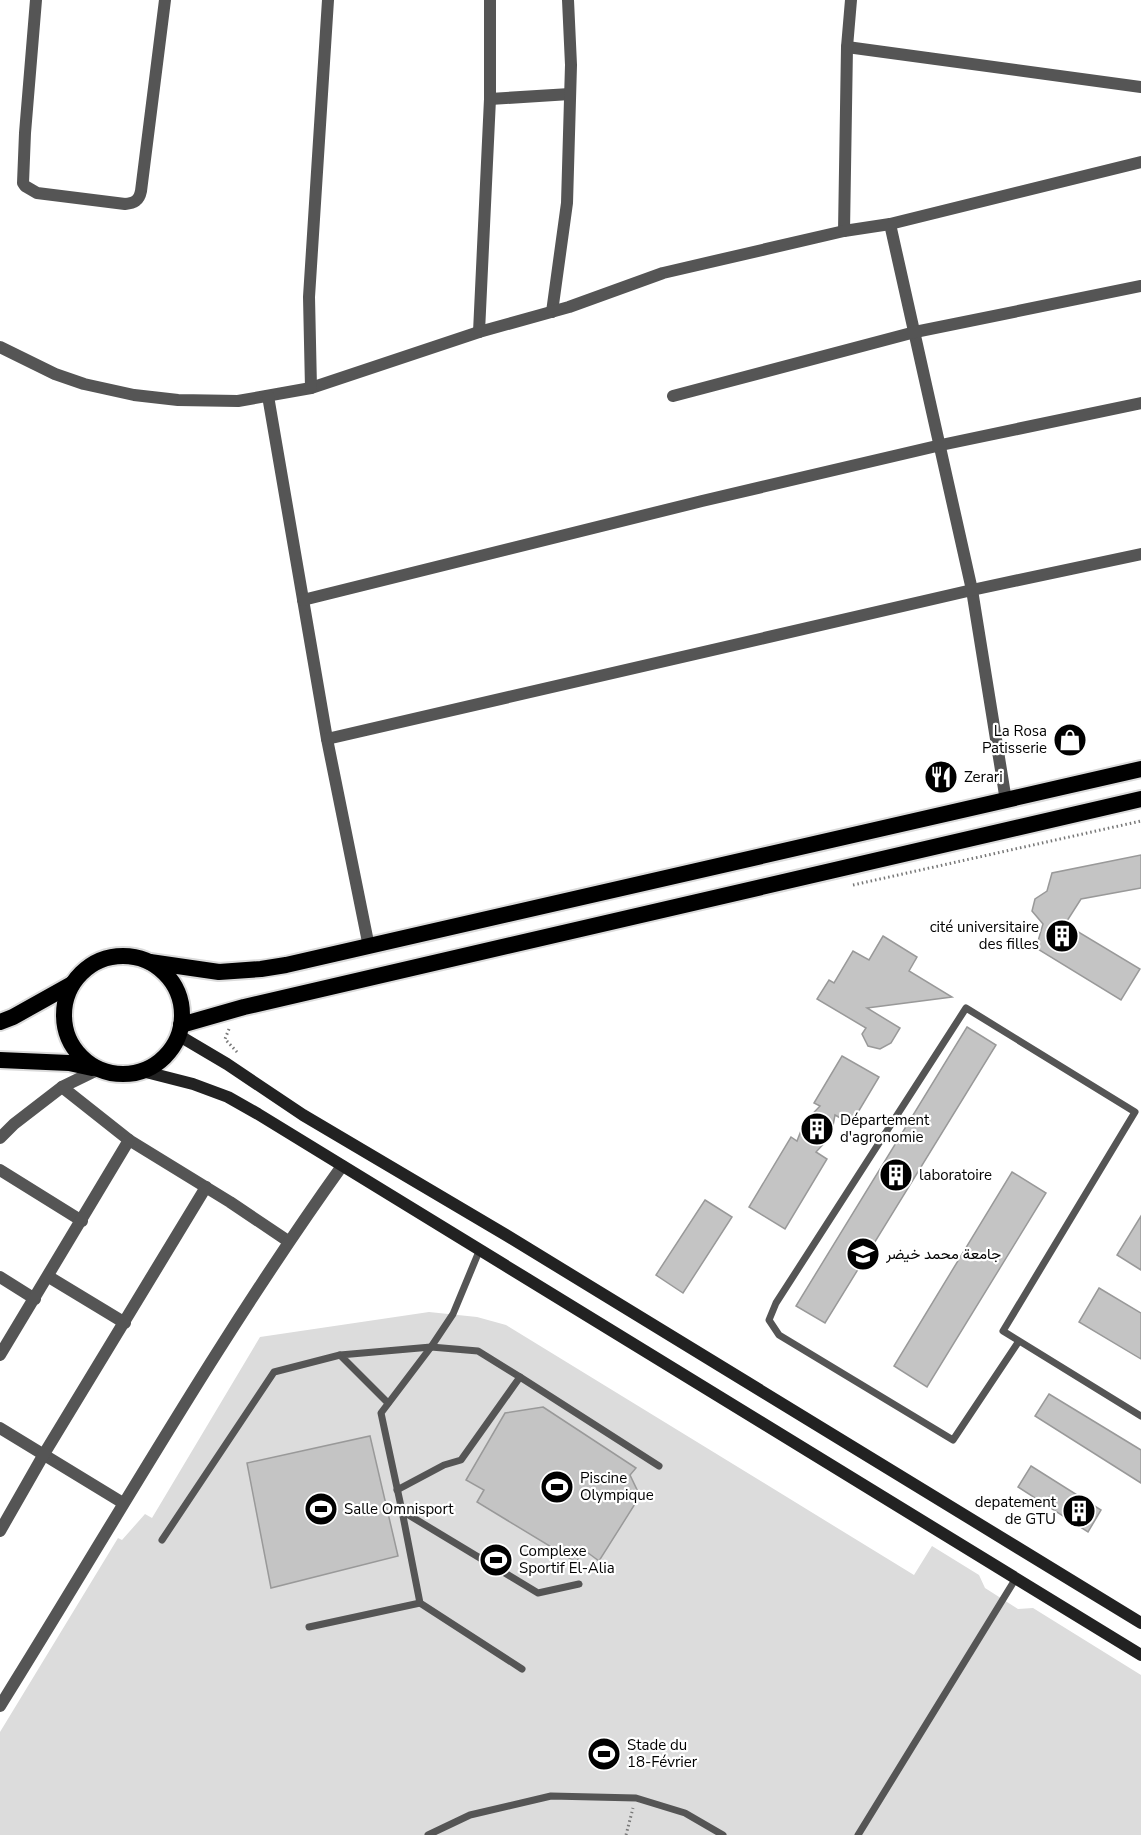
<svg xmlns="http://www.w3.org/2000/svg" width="1141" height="1835" font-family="'Nunito Sans',Vazirmatn,sans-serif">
<rect width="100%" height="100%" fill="#fff"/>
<!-- garden -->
<polygon fill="#dcdcdc" points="429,1312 477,1317 506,1325 914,1575 932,1546 979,1575 985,1588 1018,1609 1033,1608 1141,1675 1141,1835 0,1835 0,1732 118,1538 122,1540 145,1514 152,1518 260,1337"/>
<!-- building -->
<g fill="#c4c4c4" stroke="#999" stroke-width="1.5">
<polygon points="1141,855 1141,888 1081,899 1065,924 1140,969 1121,1000 1036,948 1043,924 1032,911 1035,899 1047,891 1052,873"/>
<polygon points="883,936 917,957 909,971 952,997 867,1008 900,1028 891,1043 880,1049 868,1046 862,1034 866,1028 817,999 829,980 834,983 853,951 869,960"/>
<polygon points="967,1027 996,1045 825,1323 796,1306"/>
<polygon points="842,1056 879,1077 851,1124 835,1115 831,1136 816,1152 827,1159 785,1229 749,1207 791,1137 797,1141 804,1123 820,1106 814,1103"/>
<polygon points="1012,1172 1046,1193 927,1387 894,1366"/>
<polygon points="705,1200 732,1217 683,1293 656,1275"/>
<polygon points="1141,1216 1141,1270 1117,1255"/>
<polygon points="1099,1288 1141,1313 1141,1359 1079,1322"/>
<polygon points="1049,1394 1141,1450 1141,1483 1035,1416"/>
<polygon points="543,1407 636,1468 630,1475 640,1496 599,1561 584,1550 576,1562 477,1502 484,1490 466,1480 505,1413"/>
<polygon points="370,1436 398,1556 271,1588 247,1463"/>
<polygon points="1031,1466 1101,1510 1088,1532 1018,1487"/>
</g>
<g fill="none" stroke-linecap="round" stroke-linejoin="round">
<!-- trunk casing -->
<g stroke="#dbdbdb" stroke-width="20">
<g id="trunk">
<circle cx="123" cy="1015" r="59"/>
<polyline points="150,962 219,972 261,969 286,965 1141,769"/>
<polyline points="0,1022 13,1017 72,984"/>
<polyline points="181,1025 244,1007 1141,799"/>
<polyline points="0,1060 69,1063 92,1068"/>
</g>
</g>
<!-- path -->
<g stroke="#777" stroke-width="3" stroke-dasharray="1.5 3" stroke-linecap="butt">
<polyline points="853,885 1141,821"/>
<polyline points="229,1029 225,1039 237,1052"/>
<polyline points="626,1835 633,1808"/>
</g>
<!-- service -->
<g stroke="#555" stroke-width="7">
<polyline points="480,1249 453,1314 431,1347 381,1413 402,1511 538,1593 579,1584"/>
<polyline points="1019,1341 953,1440 779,1335 769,1320 776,1303 966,1008 1135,1112 1003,1331 1141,1416"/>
<polyline points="520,1377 659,1466"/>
<polyline points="388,1403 340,1355 431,1347 478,1351 520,1377 461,1460 444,1465 397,1490"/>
<polyline points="402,1511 420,1603 522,1669"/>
<polyline points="162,1540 274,1372 340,1355"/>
<polyline points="309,1627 420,1603"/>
<polyline points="428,1835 470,1815 551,1796 636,1798 685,1813 723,1835"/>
<polyline points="858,1835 1016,1578"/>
</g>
<!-- minor -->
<g stroke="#555" stroke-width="12">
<path d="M36,0L25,133L23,183L25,186L37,193L125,204C134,203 139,201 141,191L165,0"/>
<polyline points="847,47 1141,87"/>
<polyline points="490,99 570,94"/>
<polyline points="890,224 972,590 1006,801"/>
<polyline points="844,231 847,47 851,0"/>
<polyline points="552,312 567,203 571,65 568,0"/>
<polyline points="479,332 490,99 490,0"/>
<polyline points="0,347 55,374 84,384 134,395 178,400 238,401 311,388 479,332 569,307 663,273 844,231 890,224 1141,162"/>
<polyline points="311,388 309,297 328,0"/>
<polyline points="268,396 327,739 369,947"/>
<polyline points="673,396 915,332 1141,286"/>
<polyline points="303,600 702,501 941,445 1141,403"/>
<polyline points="327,739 972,590 1141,554"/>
<polyline points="62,1087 129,1140 230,1202 288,1241"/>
<polyline points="0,1138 14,1124 62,1087 99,1069"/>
<polyline points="0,1170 82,1221"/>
<polyline points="0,1277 35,1299"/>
<polyline points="49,1277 125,1323"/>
<polyline points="0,1355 129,1140"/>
<polyline points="0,1428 123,1503"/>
<polyline points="0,1531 44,1454 206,1187"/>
<path d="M0,1706C113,1525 218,1339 342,1166"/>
</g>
<!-- secondary -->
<g stroke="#222" stroke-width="12">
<polyline points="178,1035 227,1064 303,1115 506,1235 1141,1623"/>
<polyline points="142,1071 193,1084 228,1097 258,1114 1141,1655"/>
</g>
<!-- trunk -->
<use href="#trunk" stroke="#000" stroke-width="16"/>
</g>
<!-- icons -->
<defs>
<g id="shop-disc" transform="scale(1.725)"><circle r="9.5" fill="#000" stroke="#fff"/><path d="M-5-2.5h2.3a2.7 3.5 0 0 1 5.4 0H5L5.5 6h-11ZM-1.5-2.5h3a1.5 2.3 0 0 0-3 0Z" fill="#fff"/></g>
<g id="restaurant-disc" transform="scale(1.725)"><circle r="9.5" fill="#000" stroke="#fff"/><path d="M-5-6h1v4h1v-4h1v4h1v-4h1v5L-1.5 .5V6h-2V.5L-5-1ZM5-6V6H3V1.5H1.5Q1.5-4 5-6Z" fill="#fff"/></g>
<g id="building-disc" transform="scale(1.725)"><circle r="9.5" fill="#000" stroke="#fff"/><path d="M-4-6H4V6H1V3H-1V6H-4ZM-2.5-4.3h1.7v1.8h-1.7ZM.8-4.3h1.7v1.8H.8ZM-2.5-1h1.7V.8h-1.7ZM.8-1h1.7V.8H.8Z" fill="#fff"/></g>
<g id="university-disc" transform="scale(1.725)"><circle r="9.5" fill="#000" stroke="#fff"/><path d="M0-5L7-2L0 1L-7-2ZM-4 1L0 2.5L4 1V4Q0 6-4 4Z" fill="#fff"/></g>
<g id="stadium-disc" transform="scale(1.725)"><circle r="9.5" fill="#000" stroke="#fff"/><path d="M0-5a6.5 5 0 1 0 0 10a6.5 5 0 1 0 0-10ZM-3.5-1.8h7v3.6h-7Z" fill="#fff"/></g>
</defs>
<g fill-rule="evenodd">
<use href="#shop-disc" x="1070" y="740"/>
<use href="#restaurant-disc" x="941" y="777"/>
<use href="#building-disc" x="1062" y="936"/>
<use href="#building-disc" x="817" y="1129"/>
<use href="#building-disc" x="896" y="1175"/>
<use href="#university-disc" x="863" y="1254"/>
<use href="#stadium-disc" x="557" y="1487"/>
<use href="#stadium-disc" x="321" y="1509"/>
<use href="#building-disc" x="1079" y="1511"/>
<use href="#stadium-disc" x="496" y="1560"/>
<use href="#stadium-disc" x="604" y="1754"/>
</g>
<g text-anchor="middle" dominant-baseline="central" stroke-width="4.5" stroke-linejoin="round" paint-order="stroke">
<!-- poi labels -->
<g font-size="15" fill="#000" stroke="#fff" text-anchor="start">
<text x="1047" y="731" text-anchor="end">La Rosa<tspan x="1047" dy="17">Patisserie</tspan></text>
<text x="964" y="777">Zerari</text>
<text x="1039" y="927" text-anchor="end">cité universitaire<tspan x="1039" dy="17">des filles</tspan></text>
<text x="840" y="1120">Département<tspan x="840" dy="17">d'agronomie</tspan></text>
<text x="919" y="1175">laboratoire</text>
<text x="886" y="1254">جامعة محمد خيضر</text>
<text x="580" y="1478">Piscine<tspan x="580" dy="17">Olympique</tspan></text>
<text x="1056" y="1502" text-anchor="end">depatement<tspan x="1056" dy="17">de GTU</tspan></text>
<text x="344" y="1509">Salle Omnisport</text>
<text x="519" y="1551">Complexe<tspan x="519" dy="17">Sportif El-Alia</tspan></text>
<text x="627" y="1745">Stade du<tspan x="627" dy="17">18-Février</tspan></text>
</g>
</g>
</svg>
